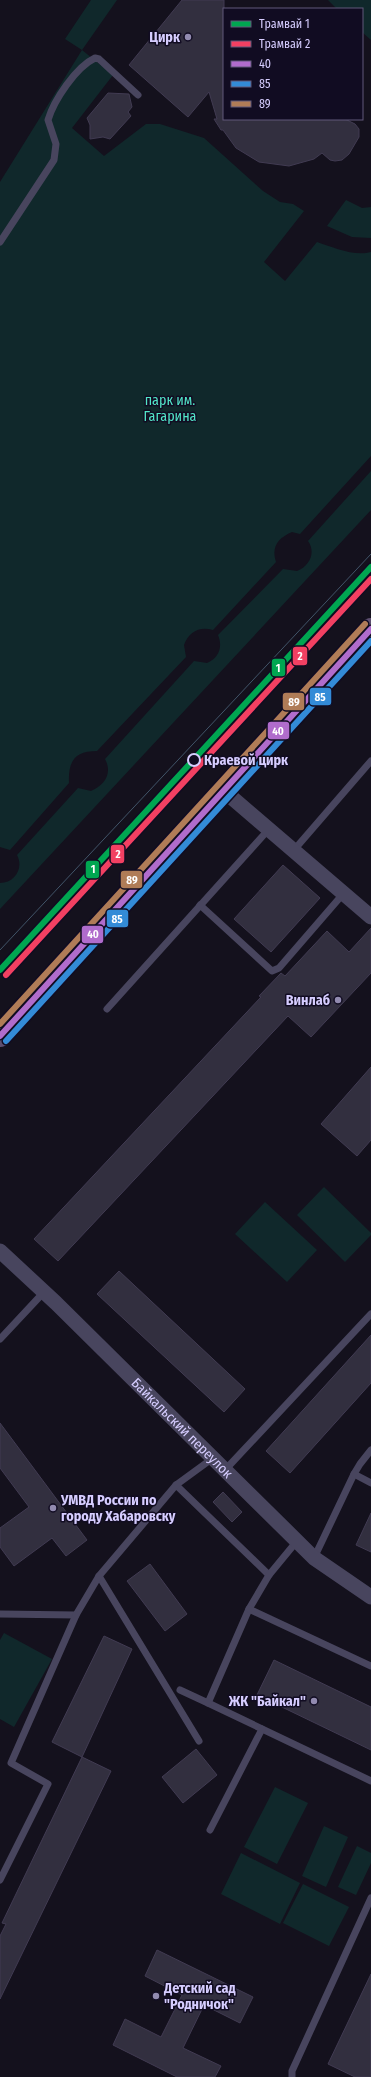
<svg xmlns="http://www.w3.org/2000/svg" width="371" height="2077" font-family="'Fira Sans Condensed',sans-serif">
<rect width="100%" height="100%" fill="#14111d"/>
<!-- green -->
<g fill="#10282b">
<path d="M91,0H117L82,50L113,75L72,128L104,156L146,124H160L204,138L263,191L280,202L293,204L304,211L264,262L285,281L317,242C332,247 355,257 371,252V456L300,534L292,532C278,538 271,547 276,562L213,630C199,626 189,632 184,645L186,657L97,751C74,751 68,762 69,783L10,850L0,847V182L82,50L65,39Z"/>
<polygon points="328,0 371,0 371,40 362,32 362,9 337,9"/>
<polygon points="346,200 362,208 371,207 371,238 352,237 327,226"/>
<path d="M371,471V510L0,909V883C15,883 24,868 17,855L78,788L91,791C104,785 113,774 105,759L194,661L207,663C219,658 223,647 218,635L283,569L297,571C310,566 316,552 308,541Z"/>
<polygon points="324,1187 371,1233 371,1235 345,1262 297,1215"/>
<polygon points="265,1202 317,1250 287,1282 235,1234"/>
<polygon points="4,1633 52,1659 14,1727 0,1719 0,1640"/>
<polygon points="275,1787 308,1803 277,1864 244,1847"/>
<polygon points="324,1826 348,1837 326,1887 302,1876"/>
<polygon points="357,1846 371,1853 371,1863 356,1895 338,1887"/>
<polygon points="241,1853 300,1883 280,1924 221,1894"/>
<polygon points="303,1884 349,1907 329,1946 283,1923"/>
</g>
<!-- building -->
<g fill="#322f3f" stroke="#413b52">
<polygon points="182,0 224,0 224,119 345,119 355,124 359,129 359,137 349,154 342,160 335,161 330,160 322,153 314,159 289,166 259,162 236,148 223,130 221,130 214,119 217,119 209,92 188,117 129,65"/>
<polygon points="108,93 129,94 132,107 128,112 131,116 110,139 103,137 90,139 90,125 87,118"/>
<polygon points="283,865 320,898 271,952 234,919"/>
<polygon points="371,928 371,973 311,1037 288,1016 58,1261 34,1239 261,997 259,996 281,973 285,976 327,931 349,952"/>
<polygon points="371,1067 371,1140 357,1156 321,1124"/>
<polygon points="119,1271 245,1389 224,1412 97,1294"/>
<polygon points="371,1335 371,1383 290,1473 266,1451"/>
<polygon points="0,1423 87,1540 66,1556 52,1538 14,1566 0,1547 0,1528 29,1507 0,1468"/>
<polygon points="223,1492 242,1512 232,1522 213,1502"/>
<polygon points="371,1513 371,1552 356,1545"/>
<polygon points="150,1564 187,1614 165,1631 127,1581"/>
<polygon points="104,1636 132,1649 82,1757 52,1742"/>
<polygon points="274,1660 371,1707 371,1750 257,1695"/>
<polygon points="196,1749 217,1775 183,1803 162,1777"/>
<polygon points="82,1757 111,1771 0,1999 0,1936 6,1924 2,1923"/>
<polygon points="157,1950 253,1997 240,2023 204,2005 183,2048 221,2066 215,2077 177,2077 113,2045 125,2019 161,2037 182,1995 145,1976"/>
<polygon points="371,1974 371,2077 355,2077 328,2064"/>
</g>
<g fill="none" stroke-linecap="round" stroke-linejoin="round">
<!-- lane -->
<g stroke="#48455e" stroke-width="7">
<path d="M0,242L54,160L56,144L48,120C54,100 76,67 95,58L99,59L138,95"/>
<polyline points="294,850 371,761"/>
<polyline points="200,905 272,971 279,968 343,894"/>
<polyline points="107,1009 269,829"/>
<polyline points="0,1339 44,1292"/>
<polyline points="225,1470 371,1314"/>
<polyline points="354,1474 360,1464 371,1450"/>
<polyline points="176,1485 269,1575"/>
<polyline points="297,1541 269,1575 249,1609 208,1703 371,1781"/>
<polyline points="314,1558 354,1474 371,1483"/>
<polyline points="99,1576 199,1741"/>
<polyline points="249,1609 371,1666"/>
<polyline points="0,1614 76,1615"/>
<polyline points="180,1690 208,1703"/>
<polyline points="210,1830 262,1729"/>
<polyline points="0,1880 48,1784 11,1763 76,1615 99,1576 176,1485 213,1458"/>
<polyline points="292,2077 292,2071 371,1898"/>
</g>
<!-- street -->
<g stroke="#48455e" stroke-width="15">
<polyline points="223,790 371,917"/>
<path id="s1" d="M0,1251L56,1303L314,1558L371,1597"/>
</g>
<!-- primary -->
<polyline stroke="#5d4f6f" stroke-width="22" points="0,1036 371,629"/>
<!-- tram -->
<polyline stroke="#415468" stroke-width="1" points="0,950 371,554"/>
<!-- bus-1 casing -->
<g stroke="#110c22" stroke-width="9">
<polyline id="bus-1" points="0,1036 371,629"/>
</g>
<!-- bus-2 casing -->
<g stroke="#110c22" stroke-width="9">
<polyline id="bus-2" points="6,1041 371,641"/>
</g>
<!-- bus-3 casing -->
<g stroke="#110c22" stroke-width="9">
<polyline id="bus-3" points="0,1024 365,624"/>
</g>
<!-- bus-1 -->
<use href="#bus-1" stroke="#b06ccc" stroke-width="6"/>
<!-- bus-2 -->
<use href="#bus-2" stroke="#338bd7" stroke-width="6"/>
<!-- bus-3 -->
<use href="#bus-3" stroke="#b07c57" stroke-width="6"/>
<!-- tram-1 casing -->
<g stroke="#110c22" stroke-width="9">
<polyline id="tram-1" points="0,970 371,567"/>
</g>
<!-- tram-2 casing -->
<g stroke="#110c22" stroke-width="9">
<polyline id="tram-2" points="6,975 371,579"/>
</g>
<!-- tram-1 -->
<use href="#tram-1" stroke="#00a651" stroke-width="6"/>
<!-- tram-2 -->
<use href="#tram-2" stroke="#f24062" stroke-width="6"/>
</g>
<!-- markers -->
<g fill="#928bb0" stroke="#110c22" stroke-width="1.5">
<circle cx="188" cy="37" r="4"/>
<circle cx="338" cy="1000" r="4"/>
<circle cx="53" cy="1508" r="4"/>
<circle cx="314" cy="1701" r="4"/>
<circle cx="156" cy="1996" r="4"/>
</g>
<circle fill="#110c22" stroke="#d6cdff" stroke-width="2" cx="194" cy="760" r="6"/>
<g text-anchor="middle" dominant-baseline="central" stroke-width="3" stroke-linejoin="round" paint-order="stroke">
<!-- poi labels -->
<g font-size="14" font-weight="bold" fill="#d6cdff" stroke="#110c22" text-anchor="end">
<text x="180" y="37">Цирк</text>
<text x="330" y="1000">Винлаб</text>
<text x="61" y="1500" text-anchor="start">УМВД России по<tspan x="61" dy="16">городу Хабаровску</tspan></text>
<text x="306" y="1701">ЖК "Байкал"</text>
<text x="164" y="1988" text-anchor="start">Детский сад<tspan x="164" dy="16">"Родничок"</tspan></text>
</g>
<!-- park labels -->
<g font-size="14" fill="#52e6c9" stroke="#110c22">
<text x="170" y="400">парк им.<tspan x="170" dy="16">Гагарина</tspan></text>
</g>
<!-- stop labels -->
<g font-size="14" font-weight="bold" fill="#d6cdff" stroke="#110c22" text-anchor="start">
<text x="204" y="760">Краевой цирк</text>
</g>
<!-- street labels -->
<g font-size="14" fill="#d6cdff" stroke="#110c22">
<text stroke="none"><textPath href="#s1" startOffset="254">Байкальский переулок</textPath></text>
</g>
</g>
<g stroke="#110c22" stroke-width="1.5">
<rect x="292" y="646" width="16" height="20" rx="4" fill="#f24062"/>
<rect x="271" y="658" width="15" height="19" rx="4" fill="#00a651"/>
<rect x="309" y="687" width="23" height="19" rx="4" fill="#338bd7"/>
<rect x="282" y="692" width="23" height="19" rx="4" fill="#b07c57"/>
<rect x="267" y="721" width="23" height="19" rx="4" fill="#b06ccc"/>
<rect x="110" y="844" width="15" height="20" rx="4" fill="#f24062"/>
<rect x="85" y="860" width="15" height="19" rx="4" fill="#00a651"/>
<rect x="120" y="870" width="23" height="19" rx="4" fill="#b07c57"/>
<rect x="106" y="909" width="23" height="19" rx="4" fill="#338bd7"/>
<rect x="81" y="925" width="23" height="19" rx="4" fill="#b06ccc"/>
</g>
<g font-size="11" text-anchor="middle" font-weight="bold" fill="#fff">
<text x="300" y="660">2</text>
<text x="278" y="672">1</text>
<text x="320" y="701">85</text>
<text x="294" y="706">89</text>
<text x="278" y="735">40</text>
<text x="118" y="858">2</text>
<text x="93" y="873">1</text>
<text x="132" y="884">89</text>
<text x="117" y="923">85</text>
<text x="93" y="938">40</text>
</g>
<!-- legend -->
<rect x="223" y="8" width="140" height="112" fill="#110c22" stroke="#60597a"/>
<rect x="231" y="21" width="20" height="6" fill="#00a651" stroke="#60597a"/>
<text x="259" y="28" font-size="12" fill="#d6cdff">Трамвай 1</text>
<rect x="231" y="41" width="20" height="6" fill="#f24062" stroke="#60597a"/>
<text x="259" y="48" font-size="12" fill="#d6cdff">Трамвай 2</text>
<rect x="231" y="61" width="20" height="6" fill="#b06ccc" stroke="#60597a"/>
<text x="259" y="68" font-size="12" fill="#d6cdff">40</text>
<rect x="231" y="81" width="20" height="6" fill="#338bd7" stroke="#60597a"/>
<text x="259" y="88" font-size="12" fill="#d6cdff">85</text>
<rect x="231" y="101" width="20" height="6" fill="#b07c57" stroke="#60597a"/>
<text x="259" y="108" font-size="12" fill="#d6cdff">89</text>
</svg>
